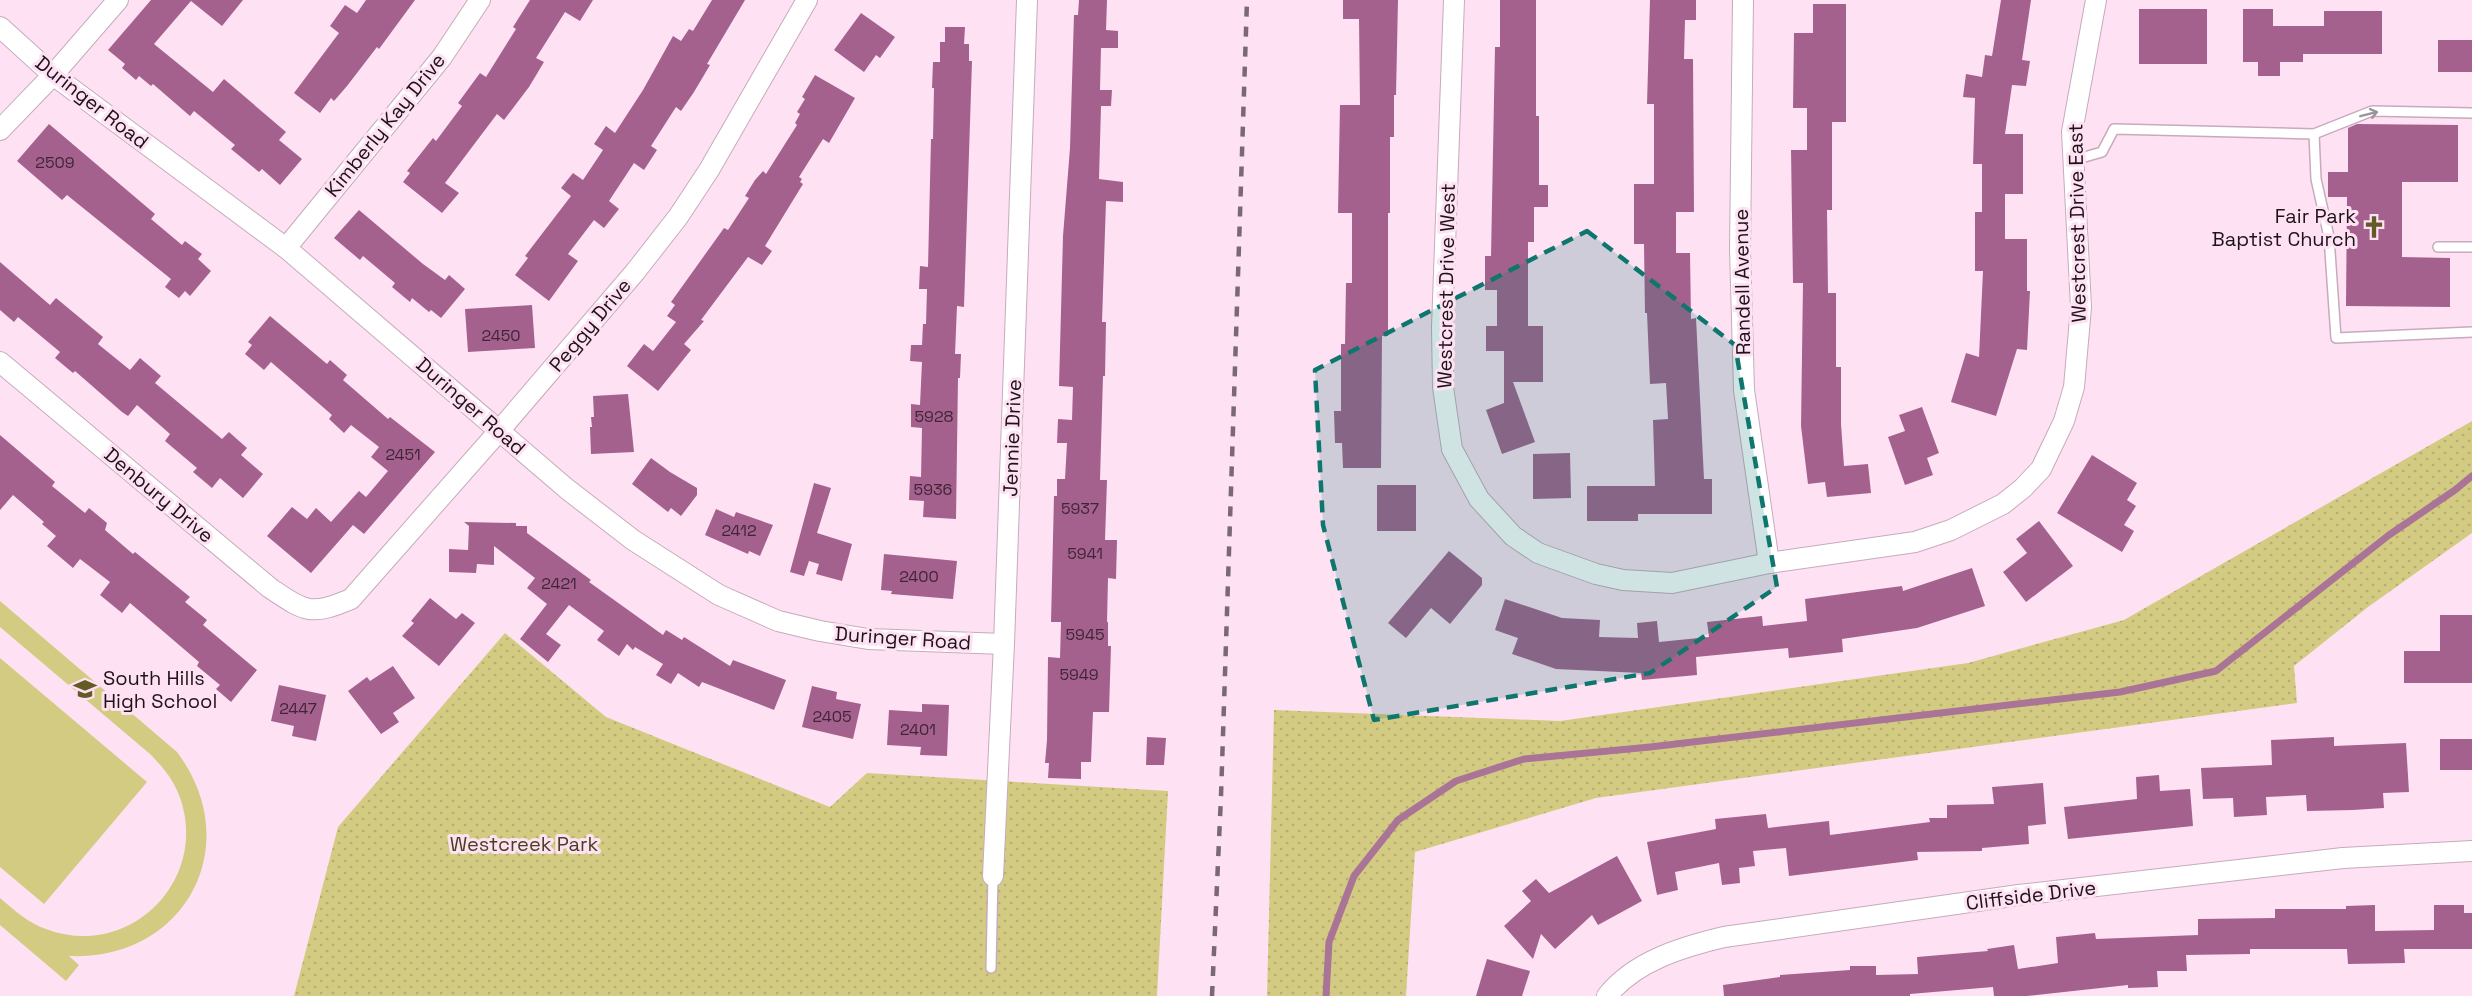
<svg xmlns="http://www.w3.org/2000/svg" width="2472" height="996" font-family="'Space Grotesk',sans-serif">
<defs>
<pattern id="green-dots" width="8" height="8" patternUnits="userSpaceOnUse" patternTransform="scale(1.5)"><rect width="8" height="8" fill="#d4cb83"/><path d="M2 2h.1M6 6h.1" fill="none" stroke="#b6ad71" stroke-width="1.8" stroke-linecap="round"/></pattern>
</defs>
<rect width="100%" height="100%" fill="#fee2f3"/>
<!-- green -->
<g fill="url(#green-dots)">
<polygon points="2472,421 2472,533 2368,607 2294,666 2297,703 1596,798 1415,852 1406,996 1267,996 1274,710 1560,721 1968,663 2124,620"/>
<polygon points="505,633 606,717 830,807 867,773 1168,791 1157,996 294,996 338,827"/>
</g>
<!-- pitch -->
<g fill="#d4cb83">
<path d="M0,601L177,752C247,845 185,961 69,956L79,965L66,981L0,925V898C14,910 28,923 46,929C130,961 211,879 179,795C173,779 162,766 150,754L0,627Z"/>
<polygon points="0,658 147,782 44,904 0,867"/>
</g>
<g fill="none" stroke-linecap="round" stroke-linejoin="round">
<!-- stream -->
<polyline stroke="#aa7497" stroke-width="7" points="1326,996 1329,942 1354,876 1398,820 1456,781 1524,759 1650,747 2120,692 2216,671 2389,535 2455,490 2472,476"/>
</g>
<!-- building -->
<g fill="#a5618e">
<polygon points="151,0 243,0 222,26 191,1 154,44 213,92 224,79 286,132 279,140 302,159 280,185 262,169 259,172 231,149 235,145 194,111 190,116 153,84 151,86 139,76 136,80 122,68 125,64 108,50"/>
<polygon points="366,0 415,0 379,49 377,47 347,86 334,101 331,98 320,113 294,93 339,33 330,26 345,5 357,13"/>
<polygon points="530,0 593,0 580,21 565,12 536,58 544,62 529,87 504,120 497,114 445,183 459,193 442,213 403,182 410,173 407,171 433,138 436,141 462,106 458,103 480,73 486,77 516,29 513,27"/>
<polygon points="712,0 745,0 707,64 710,65 694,92 681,111 676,107 651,146 657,150 644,170 634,163 609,201 619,209 604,228 594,220 568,254 578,261 549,301 515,275 528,258 525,256 571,196 561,188 573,173 583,180 603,150 594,144 606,126 615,133 643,90 673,36 681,41 689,29 693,31"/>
<polygon points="1079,0 1107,0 1106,30 1118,31 1118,48 1101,48 1100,90 1112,90 1111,106 1101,106 1099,179 1123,182 1123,202 1106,201 1102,322 1106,322 1105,376 1103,376 1100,480 1107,480 1105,540 1117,540 1116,579 1108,578 1107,622 1108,622 1108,646 1111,646 1109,712 1093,712 1091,762 1081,762 1081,779 1048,778 1049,763 1045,763 1047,740 1048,657 1060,658 1061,622 1051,622 1054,496 1057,496 1057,479 1065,479 1067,443 1057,443 1058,419 1072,420 1073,387 1059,386 1063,236 1070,148 1074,15 1078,15"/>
<polygon points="1343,0 1398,0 1396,95 1394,95 1394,137 1390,137 1390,213 1388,213 1388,336 1382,336 1381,468 1343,468 1342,443 1335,443 1334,411 1341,411 1341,344 1345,344 1346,283 1352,283 1352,213 1338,213 1340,105 1360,105 1359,19 1343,19"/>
<polygon points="1500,0 1536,0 1536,116 1539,116 1539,185 1548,185 1548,207 1534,207 1534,242 1528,242 1528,326 1543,326 1543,382 1513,382 1535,442 1502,454 1486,410 1504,403 1504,351 1486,351 1486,326 1497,326 1497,290 1485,290 1485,256 1491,256 1495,47 1500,47"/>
<polygon points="1650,0 1696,0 1696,20 1685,20 1684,59 1693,59 1694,212 1676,212 1676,253 1690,253 1691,319 1696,318 1704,479 1712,479 1712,514 1638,514 1638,521 1587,521 1587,486 1655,486 1653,420 1668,419 1666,383 1650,384 1647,313 1645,313 1644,244 1634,244 1634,184 1654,184 1654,104 1647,104"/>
<polygon points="2001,0 2031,0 2022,60 2030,61 2026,86 2012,85 2005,134 2023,134 2023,194 2005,194 2005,239 2027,239 2027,291 2030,291 2027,350 2017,349 1996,416 1951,402 1966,353 1979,357 1983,271 1975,271 1975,212 1982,212 1982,164 1973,164 1975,98 1963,97 1966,74 1982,77 1985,55 1992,56"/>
<polygon points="1813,4 1846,4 1846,122 1832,122 1832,210 1827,210 1828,293 1836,293 1836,367 1841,367 1841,424 1844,466 1868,464 1871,493 1827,497 1825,482 1808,484 1801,426 1803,283 1793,283 1791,150 1807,150 1807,108 1793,108 1794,33 1813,33"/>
<rect x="2139" y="9" width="68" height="55"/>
<polygon points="2243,9 2273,9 2273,26 2324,26 2324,11 2382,11 2382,54 2303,54 2303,62 2280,62 2280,76 2258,76 2258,62 2243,62"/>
<polygon points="861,13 895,37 880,58 876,55 864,72 834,50"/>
<polygon points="945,27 965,27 964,44 969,44 969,61 972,61 964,307 957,306 955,354 961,354 960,378 958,378 956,519 923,517 924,501 909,500 910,476 921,477 922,428 911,427 911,404 920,405 922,362 910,361 911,345 922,345 923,324 926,324 927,289 919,289 920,266 928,267 931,139 933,139 934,88 932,88 933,62 940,62 940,42 945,42"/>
<rect x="2438" y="40" width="34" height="32"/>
<polygon points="815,75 855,98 829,143 823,139 799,177 802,179 800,182 803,184 765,246 772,251 762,265 748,257 701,320 704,321 684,344 691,350 658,391 627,366 644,344 653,351 676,322 667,316 675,305 671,302 724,228 728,230 749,198 745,196 755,180 763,171 766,174 797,125 795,123 800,114 797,112 805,99 802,97"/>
<polygon points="49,124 155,214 151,219 182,245 185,241 202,254 198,259 211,271 190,296 185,291 179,298 165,287 171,279 67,195 62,200 17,161"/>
<polygon points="2357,124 2458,125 2458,182 2402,182 2402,257 2450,258 2450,307 2346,306 2347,197 2328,197 2328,172 2348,172 2348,128"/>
<polygon points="359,210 423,264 445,280 449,275 465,289 441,318 431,310 429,312 412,298 410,302 392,287 395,283 363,256 360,260 334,238"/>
<polygon points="0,262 50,305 56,298 103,337 98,344 130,370 140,358 161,376 155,383 222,439 229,432 247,448 241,455 263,474 243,498 220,478 212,488 193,472 197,468 165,441 170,434 137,405 128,416 122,412 75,371 73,373 55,358 60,352 18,317 14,322 0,310"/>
<polygon points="532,305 535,348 468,352 465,309"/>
<polygon points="270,316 327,364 330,360 347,375 343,380 388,419 390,417 435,452 364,534 353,525 311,573 267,536 292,507 307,519 316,508 331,522 359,491 366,497 388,471 371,457 379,447 351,425 344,433 329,419 332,415 271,362 264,370 245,354 252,345 248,342"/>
<polygon points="628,394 634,452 591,454 590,427 592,427 591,417 594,417 593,396"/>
<polygon points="1922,407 1939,453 1927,458 1933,475 1905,485 1888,437 1905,431 1899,415"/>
<polygon points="0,435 55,482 52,486 85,513 89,508 107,523 105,530 133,554 135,552 190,597 185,602 207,620 203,625 257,670 231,702 216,689 220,685 197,666 199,662 130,603 122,613 100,595 110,582 80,559 73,568 47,546 56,536 42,524 44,522 13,495 0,510"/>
<polygon points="1570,453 1571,498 1533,499 1533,454"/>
<polygon points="2092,455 2137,483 2127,500 2136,506 2124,525 2134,531 2122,552 2057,513"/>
<polygon points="651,458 670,472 697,488 697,495 681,516 671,508 668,512 632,484"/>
<polygon points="814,483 831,488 817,533 852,544 842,581 816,574 819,564 809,561 804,576 790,572"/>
<rect x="1377" y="485" width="39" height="46"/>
<polygon points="716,509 734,517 736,512 773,525 760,556 749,551 748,554 705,535"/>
<polygon points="2039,521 2073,566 2026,602 2003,572 2027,553 2016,539"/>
<polygon points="464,522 516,523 516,526 527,526 527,533 591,580 589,582 663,635 666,630 682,640 684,637 730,666 733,660 786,680 774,710 702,682 699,687 678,673 671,684 656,675 663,664 635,647 633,650 627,644 619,656 597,640 604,631 569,605 546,634 561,645 548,662 520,639 547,604 527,588 535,578 494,546 494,565 477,564 476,573 449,572 449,549 468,550 469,526"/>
<polygon points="1449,551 1482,578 1482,585 1450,624 1431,608 1406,638 1388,623"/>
<polygon points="884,554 957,561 953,599 891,594 892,591 881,590"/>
<polygon points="1972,568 1985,606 1917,628 1842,639 1843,652 1789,658 1788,648 1696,657 1697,675 1642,680 1641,673 1556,669 1512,654 1518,638 1495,630 1505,599 1562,618 1600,620 1599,637 1638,638 1637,623 1657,621 1659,642 1709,637 1707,622 1762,616 1763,626 1807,621 1805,599 1902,586 1903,591"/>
<polygon points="430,598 456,619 462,613 475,623 439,666 402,636 414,623 411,621"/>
<polygon points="2440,615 2472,615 2472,683 2404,683 2404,651 2440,651"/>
<polygon points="393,666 415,698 393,713 399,722 381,734 348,691 367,677 370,681"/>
<polygon points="279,685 326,695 316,741 292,736 294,726 271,721"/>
<polygon points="812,686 837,692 836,699 861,704 853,739 802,727"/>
<polygon points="922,704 949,705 947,756 920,755 921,747 887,745 889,710 922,712"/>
<polygon points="1147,737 1166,738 1164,765 1146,765"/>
<polygon points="2334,737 2334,746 2406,743 2409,792 2383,793 2384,808 2353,810 2307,811 2306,795 2266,797 2267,815 2234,817 2233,798 2203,799 2201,768 2272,765 2271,740"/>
<rect x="2440" y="739" width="32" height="31"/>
<polygon points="2159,775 2160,791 2190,789 2193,826 2068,839 2064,807 2137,799 2136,777"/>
<polygon points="2043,783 2046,824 2028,826 2029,844 1982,848 1982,851 1917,852 1918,860 1789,876 1786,848 1753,851 1755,866 1739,868 1740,883 1722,885 1719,863 1675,872 1678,890 1657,895 1647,842 1716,829 1715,819 1766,814 1768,828 1829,821 1830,835 1930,822 1929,818 1947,818 1947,805 1994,804 1992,787"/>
<polygon points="1617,856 1642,901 1598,925 1592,915 1555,949 1541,934 1533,959 1504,926 1531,901 1522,891 1536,879 1549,893"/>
<polygon points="2375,905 2375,931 2434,930 2434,905 2464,905 2464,913 2472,913 2472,949 2404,949 2405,963 2348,964 2347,949 2250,949 2250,954 2186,955 2187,971 2157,971 2158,987 2128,988 2128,985 2027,996 1994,996 1993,987 1910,994 1910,996 1724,996 1723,985 1780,977 1780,975 1850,970 1850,966 1876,966 1876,975 1918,974 1917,957 1988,951 1987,949 2014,945 2018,969 2058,963 2056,937 2095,933 2096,939 2198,935 2198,919 2275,918 2275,909 2346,909 2346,906"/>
<polygon points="1487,959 1530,971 1522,996 1476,996"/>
</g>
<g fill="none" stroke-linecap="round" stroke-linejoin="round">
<!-- lane casing -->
<g stroke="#c6abbc" stroke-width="12">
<g id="lane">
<polyline points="2314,134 2316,179 2329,237 2336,338 2472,332"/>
<polyline points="2074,160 2102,152 2114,129 2314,134 2372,111 2472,113"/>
<polyline points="2438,247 2472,247"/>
<polyline points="991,968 993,876"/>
</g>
</g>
<!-- street casing -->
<g stroke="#c6abbc" stroke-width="22">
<g id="street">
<polyline points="1454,0 1442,327 1443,387 1452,449 1479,499 1513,536 1538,553 1596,574 1623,580 1672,583 1769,563 1915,542 1951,530 2003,504 2023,488 2041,469 2064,421 2074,387 2081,307 2072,132 2096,0"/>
<polyline points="1743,0 1740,249 1744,390 1769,563"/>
<polyline points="0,27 53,75 286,248 567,489 633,540 719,595 778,621 820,631 868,639 1004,644"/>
<polyline points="0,130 53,75 118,0"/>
<polyline points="286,248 442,57 480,0"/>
<path d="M0,362L270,588C306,612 310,616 351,599L499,431L635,272L678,217L709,170L807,0"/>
<polyline points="993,876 1004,644 1027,0"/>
<path d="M1607,996C1635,961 1682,947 1724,937L2019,895L2343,858L2472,851"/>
</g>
</g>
<!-- lane -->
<use href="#lane" stroke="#fff" stroke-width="9"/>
<!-- street -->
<use href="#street" stroke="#fff" stroke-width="20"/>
<!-- rail -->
<polyline stroke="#7a6973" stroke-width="4.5" stroke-dasharray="10 10" stroke-linecap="butt" points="1212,996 1221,796 1247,0"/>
</g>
<!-- one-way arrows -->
<defs><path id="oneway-shaft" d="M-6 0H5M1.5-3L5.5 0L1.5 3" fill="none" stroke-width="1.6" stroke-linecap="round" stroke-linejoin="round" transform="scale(1.5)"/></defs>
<use stroke="#999598" href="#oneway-shaft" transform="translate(2369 114) rotate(-14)"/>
<!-- marked area -->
<path fill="#0f766e" fill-opacity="0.2" stroke="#0f766e" stroke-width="4.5" stroke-dasharray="12 8" stroke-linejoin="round" d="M1587,231L1735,345L1777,587L1650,673L1374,720L1323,525L1315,370Z"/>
<!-- icons -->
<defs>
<g id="church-bare" transform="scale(1.8)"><path d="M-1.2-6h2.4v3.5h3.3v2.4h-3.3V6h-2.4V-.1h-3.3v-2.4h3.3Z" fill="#625b27" stroke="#fee2f3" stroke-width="2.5" paint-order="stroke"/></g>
<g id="school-bare" transform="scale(1.8)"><path d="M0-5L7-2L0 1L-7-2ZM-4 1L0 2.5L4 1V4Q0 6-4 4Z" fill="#625b27" stroke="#fee2f3" stroke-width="2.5" paint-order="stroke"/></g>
</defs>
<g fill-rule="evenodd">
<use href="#church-bare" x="2374" y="227"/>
<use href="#school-bare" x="85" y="689"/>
</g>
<g text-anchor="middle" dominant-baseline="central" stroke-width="6" stroke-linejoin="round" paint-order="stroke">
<!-- number labels -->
<g font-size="16" fill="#3f2636">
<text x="55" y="162">2509</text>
<text x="501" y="335">2450</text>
<text x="934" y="416">5928</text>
<text x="403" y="454">2451</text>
<text x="933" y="489">5936</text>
<text x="1080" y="508">5937</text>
<text x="739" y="530">2412</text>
<text x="1085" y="553">5941</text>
<text x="919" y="576">2400</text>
<text x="559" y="583">2421</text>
<text x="1085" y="634">5945</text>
<text x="1079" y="674">5949</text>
<text x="298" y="708">2447</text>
<text x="832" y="716">2405</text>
<text x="918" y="729">2401</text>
</g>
<!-- street labels -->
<g font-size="20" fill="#1d1319" stroke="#fee2f3">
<text transform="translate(92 102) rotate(38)">Duringer Road</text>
<text transform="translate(385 125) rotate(-51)">Kimberly Kay Drive</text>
<text transform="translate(2077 223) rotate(-91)">Westcrest Drive East</text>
<text transform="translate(1742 282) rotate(-91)">Randell Avenue</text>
<text transform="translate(1446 286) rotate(-89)">Westcrest Drive West</text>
<text transform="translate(590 325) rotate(-50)">Peggy Drive</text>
<text transform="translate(471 406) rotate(41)">Duringer Road</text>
<text transform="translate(1012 438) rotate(-88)">Jennie Drive</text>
<text transform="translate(159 495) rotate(40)">Denbury Drive</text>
<text transform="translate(903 638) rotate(4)">Duringer Road</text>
<text transform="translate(2031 895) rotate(-7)">Cliffside Drive</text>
</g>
<!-- poi labels -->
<g font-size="20" fill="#1d1319" stroke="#fee2f3" text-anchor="end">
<text x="2356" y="216">Fair Park<tspan x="2356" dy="23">Baptist Church</tspan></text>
<text x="103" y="678" text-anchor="start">South Hills<tspan x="103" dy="23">High School</tspan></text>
</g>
<!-- park labels -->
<g font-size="20" fill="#47421e" stroke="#fee2f3">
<text x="524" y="844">Westcreek Park</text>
</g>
</g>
</svg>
